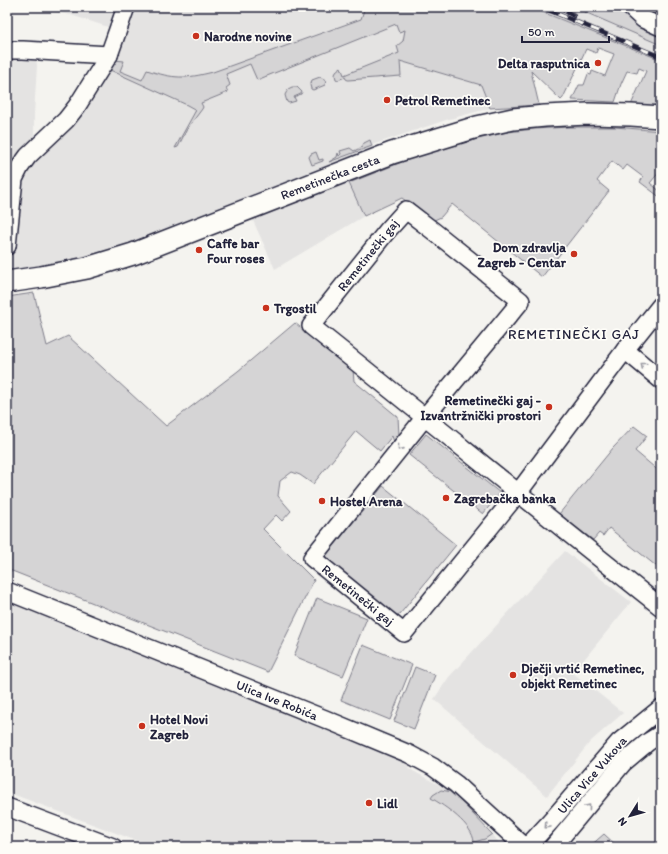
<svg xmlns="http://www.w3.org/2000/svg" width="668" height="854" font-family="Itim,sans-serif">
<rect width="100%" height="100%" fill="#f4f3ef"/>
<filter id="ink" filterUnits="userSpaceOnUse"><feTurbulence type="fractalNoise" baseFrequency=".025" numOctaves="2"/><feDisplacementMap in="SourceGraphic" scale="8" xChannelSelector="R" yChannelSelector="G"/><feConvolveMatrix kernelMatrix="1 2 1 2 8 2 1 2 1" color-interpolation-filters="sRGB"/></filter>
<g filter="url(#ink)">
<!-- built -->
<g fill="#e4e3e2">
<polygon points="26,7 411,7 406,25 400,61 481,85 490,108 446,120 372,145 375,153 97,258 7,274 7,53 36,54 37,66 34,114 34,142 78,113 111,28 71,15"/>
<polygon points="530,7 573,7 661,45 658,51 661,52 661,60"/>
<polygon points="345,176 364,216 275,269 250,214"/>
<polygon points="565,551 631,602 573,673 623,713 590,742 547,796 434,699 449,677"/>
<polygon points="7,598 400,758 413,771 452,792 492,834 502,847 153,847 7,792"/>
</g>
<!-- green -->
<g fill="#d5d4d5" stroke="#7c7b88">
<path d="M365,7H530L661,60V107L631,105L646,71L639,68L637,73L627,71L621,84L615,102L572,100L579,85H584L588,74L591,75L592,71L605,76L614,54L598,48L596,53L586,49L563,98L561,100L531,71L539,105L490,108L481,85L400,61L401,76L348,80L346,79L345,77L338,80L336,79L335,75L336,71L341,67L344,75L399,53L397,46L403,41L405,30L399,32L396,24L257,80L250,64L226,74L230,85L226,88L228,92L201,103L203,107L202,109L187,129L178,147L175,148L196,110L187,105L110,70L115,60L124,61L120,71L142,80L147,70C174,79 185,79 213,72L361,19Z"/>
<polygon points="573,7 615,7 642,24 661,33 661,45"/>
<polygon points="642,7 661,7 661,20 646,13"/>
<polygon points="320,77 326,80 325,85 313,90 311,89 310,85 312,80"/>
<polygon points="292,87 297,87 302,92 301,94 294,97 296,101 289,103 287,102 285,95 288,89"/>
<polygon points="569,127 615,127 661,131 661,170 650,183 661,192 661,198 640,182 643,177 627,165 623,170 612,161 597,181 609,191 542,277 452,204 441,217 432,221 402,198 364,216 349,183 435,149 508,132 534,129"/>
<polygon points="370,140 372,146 329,162 337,157 338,153 339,156 341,154 340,151 350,148 354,151 362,147 364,143"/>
<polygon points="316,152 319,160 323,159 323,161 312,165 309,157 311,154"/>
<polygon points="34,293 47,346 68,336 166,426 238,371 295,323 350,367 353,370 354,381 398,417 399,435 394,442 392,436 380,451 356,431 313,484 300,475 292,472 280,481 278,496 291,511 282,521 276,515 263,529 314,580 268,672 7,569 7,297"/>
<polygon points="634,426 647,436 635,451 661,473 661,570 609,528 603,536 599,533 593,540 559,514 613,448"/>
<polygon points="426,434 500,493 483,514 409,455"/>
<polygon points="383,486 456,545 400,614 396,615 325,557"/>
<polygon points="317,598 367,618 343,676 294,656"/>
<polygon points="363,645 412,665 390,720 341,700"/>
<polygon points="415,667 435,675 414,729 394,721"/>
<path d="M441,790L452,792L492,834L485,839L474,842C473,825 445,806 431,798L433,795Z"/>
<polygon points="604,834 618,847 589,847"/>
</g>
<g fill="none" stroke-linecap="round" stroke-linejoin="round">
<!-- minor casing -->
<g stroke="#22223b" stroke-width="20">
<g id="minor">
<polyline points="630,7 643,19 661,27"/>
<polyline points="7,50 23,50 109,55"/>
<polyline points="7,246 14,179 20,167 28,156 66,120 77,106 109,55 126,7"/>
<path d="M661,305L625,350L518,493L404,633L312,558L425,417L521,301L432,230L406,210L387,231L311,326C428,419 543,514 661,607"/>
<polyline points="625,350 661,380"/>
<polyline points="7,591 325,719 409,754 433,767 456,784 525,847"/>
<polyline points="7,807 113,847"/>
<polyline points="527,847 551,821 619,742 661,708"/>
<polyline points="553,847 623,763 648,742 661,734"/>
</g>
</g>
<!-- major casing -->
<g stroke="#22223b" stroke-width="24">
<polyline id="major" points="7,282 41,277 87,268 133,254 392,153 477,127 513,119 545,116 588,114 631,115 661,117"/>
</g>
<!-- minor -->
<use href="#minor" stroke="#fdfcf7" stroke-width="17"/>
<!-- major -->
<use href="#major" stroke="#fdfcf7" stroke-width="21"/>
<!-- rail casing -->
<g stroke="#22223b" stroke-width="4.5">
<g id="rail">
<polyline points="541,7 661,57"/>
<polyline points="558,7 574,16"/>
</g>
</g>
<!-- rail -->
<use href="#rail" stroke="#fdfcf7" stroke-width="3" stroke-dasharray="9" stroke-linecap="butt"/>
</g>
<!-- one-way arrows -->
<defs><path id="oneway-chevron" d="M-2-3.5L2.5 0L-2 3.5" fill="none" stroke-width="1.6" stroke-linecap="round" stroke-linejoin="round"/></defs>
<g stroke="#9a9aa2">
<use href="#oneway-chevron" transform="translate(643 365) rotate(-141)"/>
<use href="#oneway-chevron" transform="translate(400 448) rotate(129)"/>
<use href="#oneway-chevron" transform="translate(588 807) rotate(-50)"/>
<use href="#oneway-chevron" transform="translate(547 826) rotate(133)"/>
</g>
</g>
<!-- markers -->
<g fill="#c8321e" stroke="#fdfcf7" stroke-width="1.5">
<circle cx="196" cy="36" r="4"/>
<circle cx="598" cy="63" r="4"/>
<circle cx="387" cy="100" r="4"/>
<circle cx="199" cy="250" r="4"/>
<circle cx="574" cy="254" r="4"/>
<circle cx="266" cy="308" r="4"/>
<circle cx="549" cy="407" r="4"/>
<circle cx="446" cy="498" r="4"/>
<circle cx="322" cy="501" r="4"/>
<circle cx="513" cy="675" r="4"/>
<circle cx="142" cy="726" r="4"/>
<circle cx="369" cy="803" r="4"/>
</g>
<g text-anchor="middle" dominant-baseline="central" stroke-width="3.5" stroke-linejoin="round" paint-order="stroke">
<!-- poi labels -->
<g font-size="13" font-weight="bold" fill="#22223b" stroke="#fdfcf7" text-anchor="start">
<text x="204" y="36">Narodne novine</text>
<text x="590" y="63" text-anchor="end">Delta rasputnica</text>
<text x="395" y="100">Petrol Remetinec</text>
<text x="207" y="243">Caffe bar<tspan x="207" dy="15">Four roses</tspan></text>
<text x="566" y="247" text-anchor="end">Dom zdravlja<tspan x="566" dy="15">Zagreb - Centar</tspan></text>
<text x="274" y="308">Trgostil</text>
<text x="541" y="400" text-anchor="end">Remetinečki gaj -<tspan x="541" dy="15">Izvantržnički prostori</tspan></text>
<text x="454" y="498">Zagrebačka banka</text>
<text x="330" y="501">Hostel Arena</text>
<text x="521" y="668">Dječji vrtić Remetinec,<tspan x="521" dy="15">objekt Remetinec</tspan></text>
<text x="150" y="719">Hotel Novi<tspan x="150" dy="15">Zagreb</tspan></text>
<text x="377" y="803">Lidl</text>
</g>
<!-- street labels -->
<g font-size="13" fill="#22223b" stroke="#fdfcf7">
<text transform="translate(330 177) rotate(-21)">Remetinečka cesta</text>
<text transform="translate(368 255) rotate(-51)">Remetinečki gaj</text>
<text transform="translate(358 595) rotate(39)">Remetinečki gaj</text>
<text transform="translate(277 700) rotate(22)">Ulica Ive Robića</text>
<text transform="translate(592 775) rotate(-49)">Ulica Vice Vukova</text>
</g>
<!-- neighbourhood labels -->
<g font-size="14" letter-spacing="1" fill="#22223b" stroke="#fdfcf7">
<text x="574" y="334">REMETINEČKI GAJ</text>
</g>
</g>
<!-- margin -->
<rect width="668" height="854" fill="none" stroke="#fdfcf7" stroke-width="24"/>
<rect x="12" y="12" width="644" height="830" fill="none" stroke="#22223b" stroke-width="1.5" filter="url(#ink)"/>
<!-- north arrow -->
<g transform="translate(630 816) rotate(233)" stroke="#fdfcf7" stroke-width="3" paint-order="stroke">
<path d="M0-3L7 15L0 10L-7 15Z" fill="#22223b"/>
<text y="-6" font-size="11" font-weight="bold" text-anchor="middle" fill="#22223b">N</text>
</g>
<!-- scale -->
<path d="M522 36v6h87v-6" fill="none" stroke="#22223b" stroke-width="2"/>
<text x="528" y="36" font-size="12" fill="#22223b" stroke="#fdfcf7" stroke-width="3" paint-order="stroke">50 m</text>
</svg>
